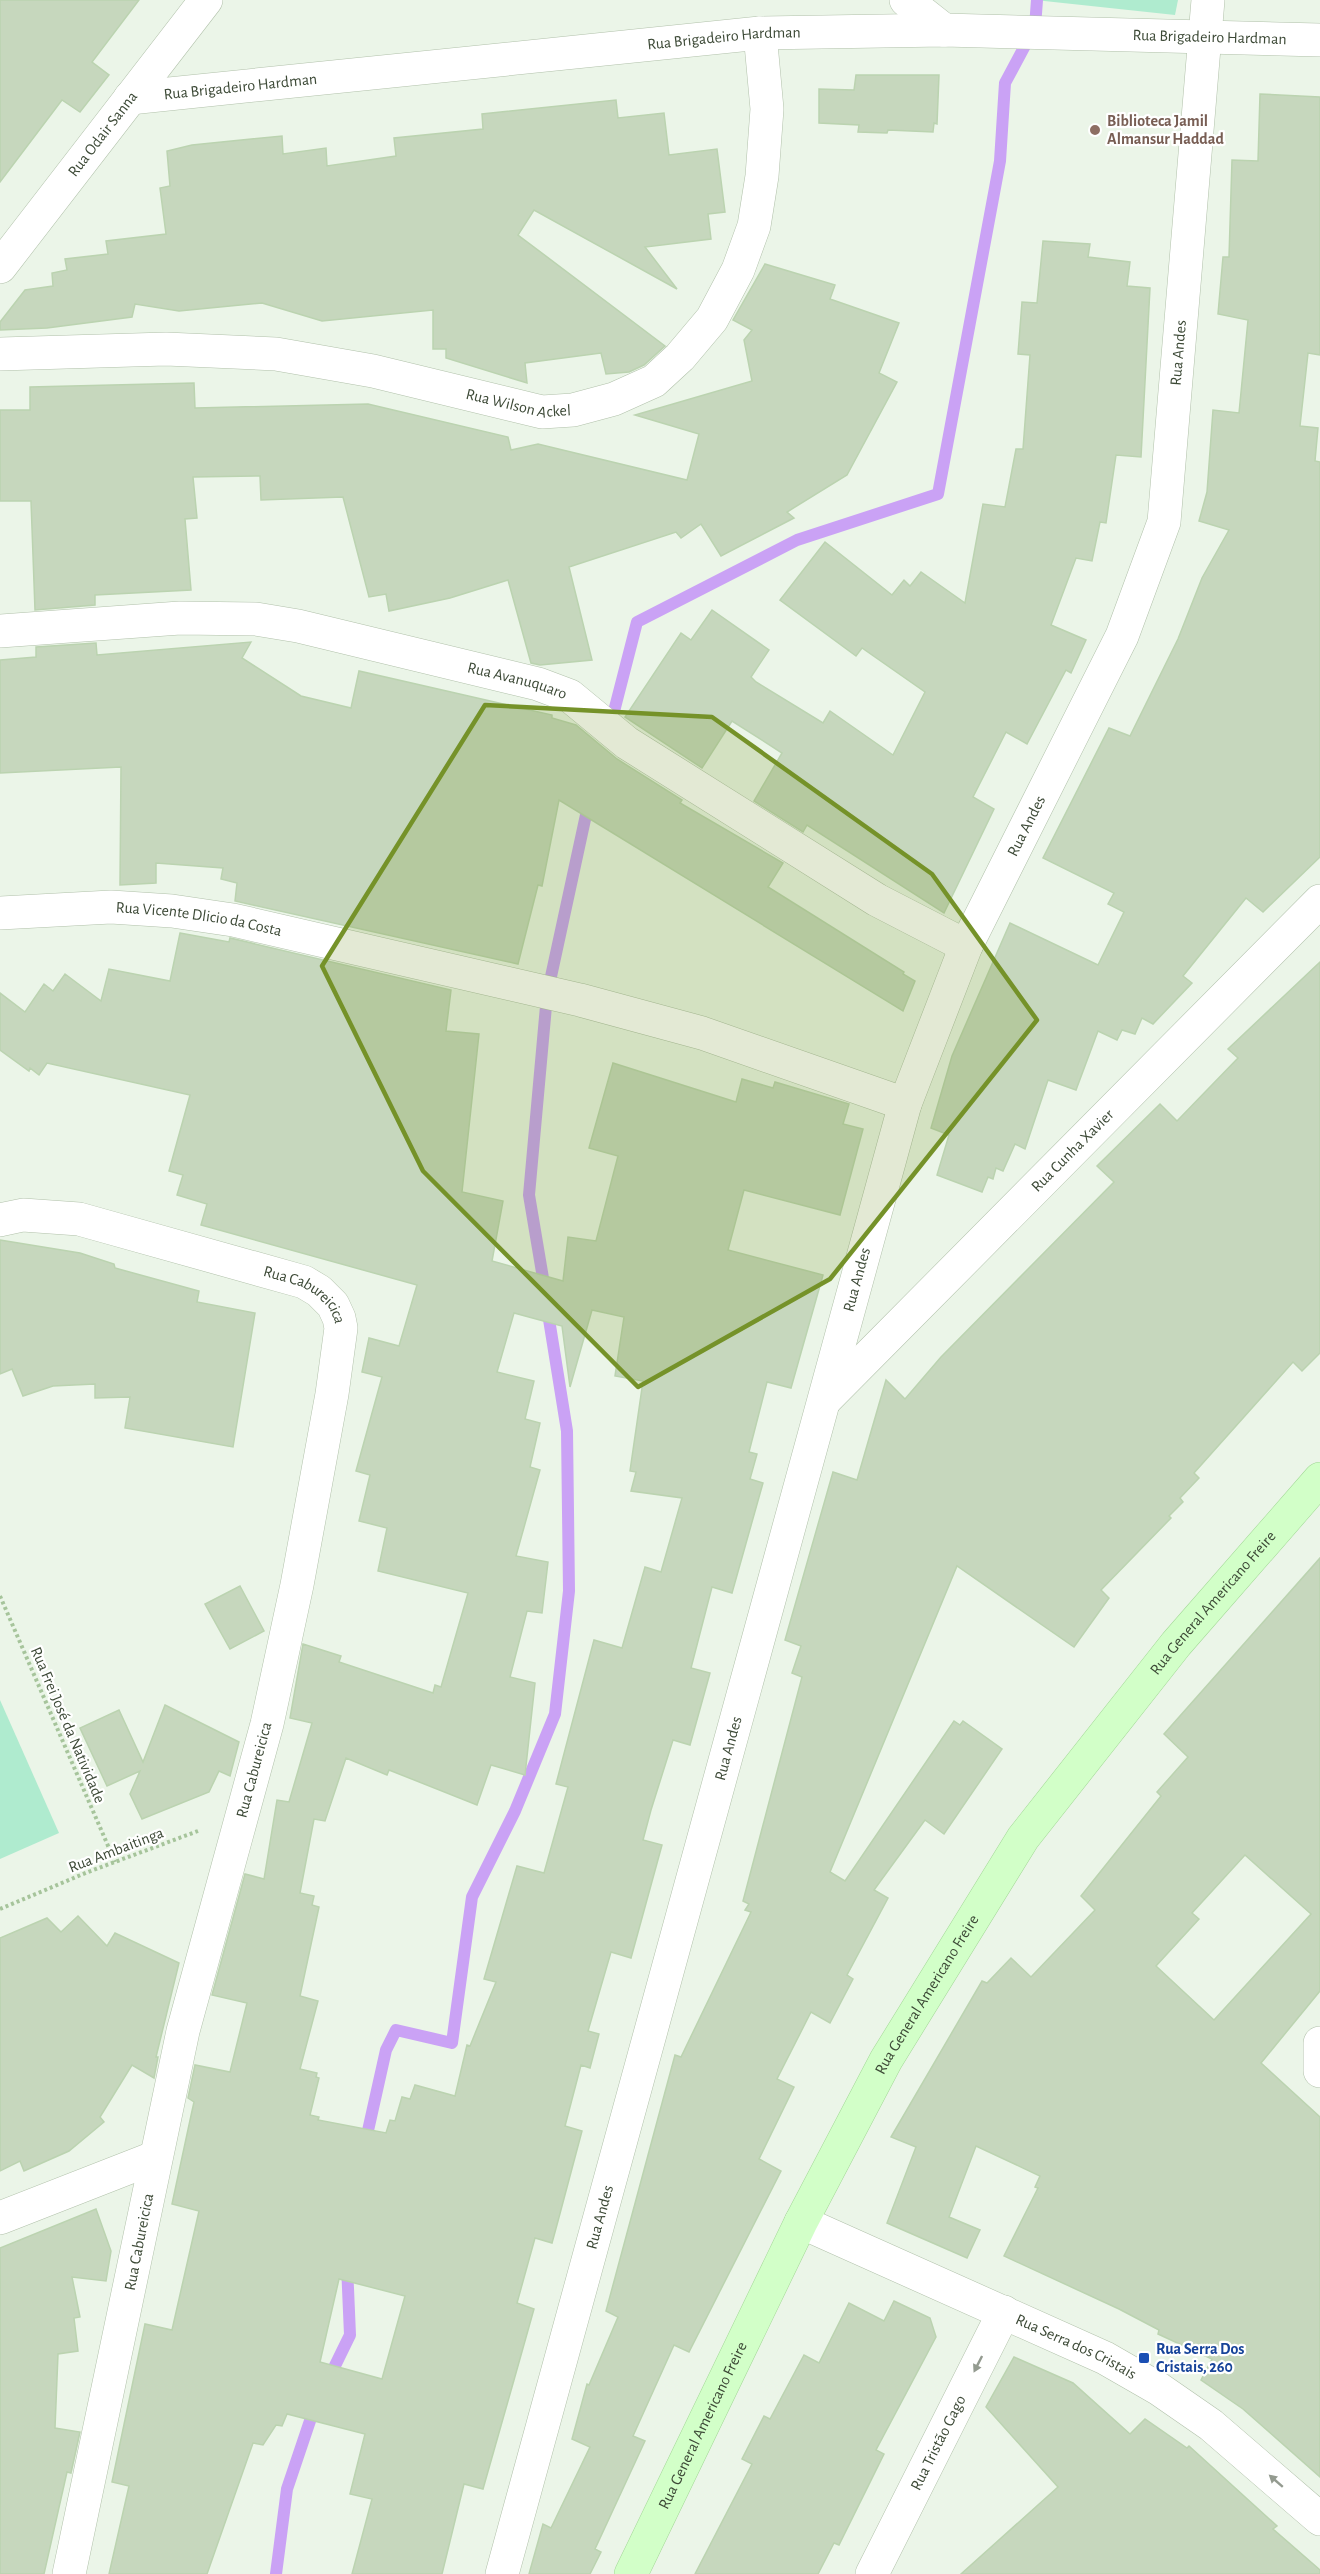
<svg xmlns="http://www.w3.org/2000/svg" width="1320" height="2574" font-family="'Alegreya Sans',sans-serif">
<rect width="100%" height="100%" fill="#ebf5e8"/>
<!-- green -->
<g fill="#afebcf">
<polygon points="1035,0 1178,0 1175,15"/>
<polygon points="0,1700 59,1833 0,1859"/>
</g>
<g fill="none" stroke-linecap="round" stroke-linejoin="round">
<!-- stream -->
<g stroke="#caa2f5" stroke-width="12">
<polyline points="610,727 637,622 797,540 938,494 1000,161 1005,83 1035,27 1037,0"/>
<polyline points="545,1290 529,1195 547,995 589,801"/>
<polyline points="365,2144 386,2050 396,2030 452,2043 472,1897 515,1811 555,1714 569,1591 567,1431 547,1307"/>
<polyline points="328,2380 350,2335 347,2265"/>
<polyline points="276,2574 287,2489 315,2406"/>
</g>
</g>
<!-- building -->
<g fill="#c6d7bd" stroke="#bbd3b0" stroke-width="1.5" fill-rule="evenodd">
<polygon points="0,0 139,0 92,62 109,75 80,112 62,100 0,182"/>
<polygon points="856,75 939,75 937,124 934,123 933,132 888,130 887,133 858,132 859,125 819,123 819,89 854,90"/>
<polygon points="1260,94 1320,97 1320,355 1308,353 1300,426 1318,428 1315,461 1320,462 1320,857 1263,912 1246,898 1183,976 1192,983 1153,1024 1142,1018 1135,1034 1122,1030 1117,1040 1098,1031 1076,1090 1048,1080 1025,1149 1015,1144 1003,1171 996,1168 993,1179 988,1177 982,1192 937,1175 949,1135 931,1128 952,1056 1010,923 1098,965 1124,912 1108,904 1114,893 1043,858 1109,728 1130,736 1178,639 1202,578 1229,530 1199,521 1207,492 1213,410 1239,413 1248,320 1218,314 1223,257 1229,257 1232,160 1258,161"/>
<polygon points="616,100 618,118 664,113 669,155 717,149 725,212 708,214 711,239 645,247 677,289 534,210 518,235 665,346 644,365 629,372 606,374 601,353 525,363 527,383 446,358 446,349 433,349 433,310 322,321 262,303 179,311 135,304 132,317 47,328 0,330 0,322 25,290 53,286 52,273 67,270 65,259 108,254 106,241 166,234 160,188 170,186 167,151 192,145 282,136 283,154 326,148 327,166 396,156 394,138 483,129 482,114"/>
<polygon points="1043,241 1090,244 1088,257 1130,262 1127,286 1150,288 1141,457 1116,455 1106,523 1100,522 1092,561 1076,558 1051,625 1086,640 1071,673 1066,670 1027,744 1006,732 973,797 994,809 944,913 807,825 803,832 754,801 782,753 732,721 702,768 625,717 681,633 691,640 712,610 769,650 751,677 756,682 823,723 830,711 893,755 925,692 862,648 856,656 780,600 825,542 892,595 904,580 910,586 921,572 965,603 983,504 1005,507 1016,449 1023,449 1030,355 1018,354 1022,302 1037,303"/>
<polygon points="765,264 835,285 830,299 899,323 879,373 897,382 847,475 787,512 794,518 721,556 701,524 681,538 676,532 569,567 592,660 540,665 531,663 508,580 450,598 389,611 386,594 369,597 343,497 261,500 260,476 193,477 197,518 185,519 191,590 95,595 95,605 35,610 31,501 0,501 0,410 30,410 30,387 194,383 195,408 368,404 508,437 511,450 538,444 687,480 699,434 635,415 752,381 744,340 752,330 733,320"/>
<polygon points="251,642 242,658 301,696 351,708 359,671 552,715 552,718 576,725 617,759 682,800 680,803 783,863 768,887 904,972 903,974 915,981 903,1011 559,800 542,886 538,885 518,964 235,901 237,883 221,879 223,868 156,863 156,883 120,885 121,767 0,773 0,660 36,657 36,647 96,643 97,655"/>
<path d="M180,933L229,942L230,938L451,990L446,1031L479,1034L462,1192L503,1201L492,1261L563,1281L568,1237L596,1241L618,1156L589,1148L613,1063L736,1102L742,1079L773,1088L775,1082L849,1104L843,1124L863,1129L840,1215L744,1190L728,1250L823,1275L791,1388L767,1382L749,1452L757,1454L750,1479L763,1483L732,1593L712,1587L691,1668L710,1673L690,1745L673,1740L651,1810L643,1840L662,1845L631,1958L611,1952L588,2031L599,2034L590,2068L581,2065L565,2126L582,2131L558,2221L552,2243L535,2238L517,2303L534,2309L514,2380L483,2489L464,2484L442,2574H352L372,2499L350,2494L365,2434L287,2414L282,2426L276,2425L263,2445L253,2443L207,2574H109L129,2486L112,2482L145,2324L172,2330L199,2211L172,2204L192,2111L194,2102L188,2098L195,2065L230,2072L247,2003L212,1995L245,1874L264,1879L277,1800L289,1802L312,1723L290,1718L303,1644L341,1656L339,1662L433,1693L435,1685L441,1687L468,1593L378,1571L387,1528L359,1521L370,1475L356,1471L382,1377L362,1372L369,1338L399,1346L417,1285L201,1225L207,1204L177,1195L183,1175L169,1171L190,1095L47,1063L39,1075L30,1068L29,1071L0,1050V993L25,1012L44,984L53,991L65,974L101,1001L109,969L170,981ZM592,1310L624,1317L615,1376L643,1381L630,1471L636,1472L631,1491L682,1498L661,1572L645,1567L622,1648L594,1640L556,1784L568,1787L544,1873L517,1866L484,1979L496,1982L470,2046L467,2045L455,2096L415,2085L410,2099L402,2097L395,2121L390,2120L386,2133L318,2120L319,2117L310,2115L319,2078L316,2077L317,2073L300,2069L318,2001L300,1996L319,1907L312,1905L314,1896L300,1893L314,1819L325,1821L346,1758L387,1775L389,1770L477,1805L491,1765L525,1775L535,1683L510,1677L527,1611L542,1613L548,1562L516,1556L540,1470L530,1467L540,1423L525,1419L534,1381L497,1372L514,1313L562,1326L570,1387ZM339,2279L405,2296L382,2379L320,2362Z"/>
<polygon points="1320,962 1320,1353 1302,1371 1293,1362 1194,1473 1199,1478 1180,1498 1183,1502 1169,1516 1171,1518 1101,1590 1109,1598 1074,1647 957,1566 830,1872 845,1881 954,1721 960,1725 963,1721 1002,1749 944,1834 925,1820 874,1890 888,1898 847,1975 853,1979 830,2023 811,2012 777,2079 794,2087 759,2159 781,2171 689,2352 674,2345 633,2436 645,2441 595,2549 601,2552 590,2574 529,2574 543,2524 551,2528 590,2447 572,2439 587,2384 589,2385 618,2317 606,2311 675,2055 681,2057 751,1912 745,1910 749,1904 743,1901 802,1677 792,1673 801,1646 785,1640 833,1472 857,1480 886,1380 905,1399 941,1357 1114,1182 1097,1166 1160,1104 1177,1121 1238,1058 1228,1049"/>
<polygon points="0,1240 80,1253 114,1264 115,1268 199,1291 197,1302 255,1313 233,1447 125,1428 130,1397 95,1398 95,1384 53,1386 23,1396 12,1369 0,1374"/>
<path d="M1320,1558V1991L1261,2063L1320,2117V2477L1243,2409L1201,2380L1212,2359L1158,2334L1159,2330L1119,2309L1004,2256L1038,2188L1035,2187L1040,2176L976,2146L949,2217L980,2230L967,2258L887,2223L916,2147L891,2137L982,1981L987,1983L1011,1958L1031,1977L1095,1910L1081,1896L1161,1796L1157,1792L1188,1757L1164,1734ZM1245,1855L1311,1914L1214,2020L1156,1966L1199,1919L1192,1913Z"/>
<polygon points="240,1586 264,1631 230,1649 205,1604"/>
<polygon points="165,1705 239,1742 230,1776 219,1771 209,1792 142,1819 130,1794 140,1771 107,1786 80,1728 119,1710 143,1762"/>
<polygon points="78,1916 107,1946 115,1933 179,1963 156,2057 158,2057 154,2078 132,2065 100,2117 104,2122 69,2151 24,2171 20,2161 0,2171 0,1938 47,1918 61,1932"/>
<polygon points="96,2209 111,2251 106,2281 72,2277 80,2317 74,2318 78,2351 58,2354 55,2428 80,2432 71,2473 67,2472 44,2574 0,2574 0,2248"/>
<polygon points="894,2301 930,2318 936,2337 876,2450 884,2454 839,2545 834,2543 818,2574 695,2574 752,2464 742,2459 764,2416 770,2419 804,2355 819,2363 849,2303 884,2321"/>
<polygon points="1014,2357 1073,2383 1130,2434 1145,2419 1187,2448 1189,2446 1277,2526 1273,2529 1320,2570 1320,2574 961,2574 1058,2487 986,2407"/>
</g>
<g fill="none" stroke-linecap="round" stroke-linejoin="round">
<!-- street casing -->
<g stroke="#b1c1aa" stroke-width="34">
<g id="street">
<polyline points="906,0 944,30"/>
<path id="s1" d="M130,98L760,33L944,30L1320,40"/>
<path id="s2" d="M0,267L206,0"/>
<path id="s3" d="M0,354L166,349L276,354L373,371L542,412L573,410L614,399L654,381L680,357L712,319L738,270L754,226L762,176L767,109L760,33"/>
<path id="s4" d="M0,631L180,618L256,619L298,626L538,684L570,696L627,743L877,900L966,946"/>
<path id="s5" d="M0,913L111,907L172,911L233,920L580,1000L702,1033L905,1104"/>
<path id="s6" d="M0,1220L23,1215L79,1219L304,1282L319,1291L333,1305L339,1318L341,1328L332,1394L297,1585L267,1724L183,2031L69,2574"/>
<path id="s7" d="M826,1399L1320,901"/>
<polyline points="1320,2043 1320,2071"/>
<polyline points="0,2218 156,2157"/>
<path id="s8" d="M801,2222L1105,2358L1159,2389L1211,2425L1320,2519"/>
<path id="s9" d="M502,2574L905,1104L966,946L1122,636L1164,522L1208,0"/>
<path id="s10" d="M872,2574L1004,2312"/>
</g>
</g>
<!-- secondary casing -->
<g stroke="#a2d896" stroke-width="34">
<g id="secondary">
<path id="s11" d="M631,2574L801,2222L886,2060L1023,1838L1176,1644L1320,1479"/>
</g>
</g>
<!-- path -->
<g stroke="#a6c49b" stroke-width="4" stroke-dasharray="3 3" stroke-linecap="butt">
<polyline points="0,1596 115,1862"/>
<polyline points="0,1909 88,1872 198,1831"/>
</g>
<!-- street -->
<use href="#street" stroke="#fff" stroke-width="33"/>
<!-- secondary -->
<use href="#secondary" stroke="#d2ffc8" stroke-width="33"/>
</g>
<!-- one-way arrows -->
<defs><path id="oneway-solid" d="M-6-.8H1V-3.2L6.5 0L1 3.2V.8H-6Z" transform="scale(1.5)"/></defs>
<g fill="#949b90">
<use href="#oneway-solid" transform="translate(978 2364) rotate(117)"/>
<use href="#oneway-solid" transform="translate(1276 2481) rotate(-139)"/>
</g>
<!-- marked area -->
<path fill="#759229" fill-opacity="0.2" stroke="#759229" stroke-width="4.5" stroke-linejoin="round" d="M485,705L712,717L932,874L1037,1020L830,1279L638,1387L423,1171L322,966Z"/>
<!-- markers -->
<circle fill="#8d6e63" stroke="#fff" stroke-width="2" cx="1095" cy="130" r="6"/>
<rect fill="#1a4fb4" stroke="#fff" stroke-width="2" x="1138" y="2352" width="12" height="12" rx="3"/>
<g text-anchor="middle" dominant-baseline="central" stroke-width="4.5" stroke-linejoin="round" paint-order="stroke">
<!-- street labels -->
<g font-size="16" fill="#3c4936" stroke="#fff">
<text stroke="none"><textPath href="#s1" startOffset="1083">Rua Brigadeiro Hardman</textPath></text>
<text stroke="none"><textPath href="#s1" startOffset="597">Rua Brigadeiro Hardman</textPath></text>
<text stroke="none"><textPath href="#s1" startOffset="111">Rua Brigadeiro Hardman</textPath></text>
<text stroke="none"><textPath href="#s2" startOffset="168">Rua Odair Sanna</textPath></text>
<text stroke="none"><textPath href="#s9" startOffset="2332">Rua Andes</textPath></text>
<text stroke="none"><textPath href="#s3" startOffset="524">Rua Wilson Ackel</textPath></text>
<text stroke="none"><textPath href="#s4" startOffset="525">Rua Avanuquaro</textPath></text>
<text stroke="none"><textPath href="#s9" startOffset="1828">Rua Andes</textPath></text>
<text stroke="none"><textPath href="#s5" startOffset="200">Rua Vicente Dlicio da Costa</textPath></text>
<text stroke="none"><textPath href="#s7" startOffset="350">Rua Cunha Xavier</textPath></text>
<text stroke="none"><textPath href="#s9" startOffset="1342">Rua Andes</textPath></text>
<text stroke="none"><textPath href="#s6" startOffset="321">Rua Cabureicica</textPath></text>
<text stroke="none"><textPath href="#s11" startOffset="1137">Rua General Americano Freire</textPath></text>
<text transform="translate(68 1725) rotate(67)">Rua Frei José da Natividade</text>
<text stroke="none"><textPath href="#s9" startOffset="856">Rua Andes</textPath></text>
<text transform="translate(254 1770) rotate(-75)">Rua Cabureicica</text>
<text transform="translate(116 1850) rotate(-21)">Rua Ambaitinga</text>
<text stroke="none"><textPath href="#s11" startOffset="651">Rua General Americano Freire</textPath></text>
<text stroke="none"><textPath href="#s9" startOffset="370">Rua Andes</textPath></text>
<text transform="translate(139 2242) rotate(-79)">Rua Cabureicica</text>
<text stroke="none"><textPath href="#s8" startOffset="302">Rua Serra dos Cristais</textPath></text>
<text stroke="none"><textPath href="#s11" startOffset="165">Rua General Americano Freire</textPath></text>
<text stroke="none"><textPath href="#s10" startOffset="147">Rua Tristão Gago</textPath></text>
</g>
<!-- education labels -->
<g font-size="16" font-weight="bold" fill="#785e54" stroke="#fff" text-anchor="start">
<text x="1107" y="121">Biblioteca Jamil<tspan x="1107" dy="18">Almansur Haddad</tspan></text>
</g>
<!-- transit labels -->
<g font-size="16" font-weight="bold" fill="#164399" stroke="#fff" text-anchor="start">
<text x="1156" y="2349">Rua Serra Dos<tspan x="1156" dy="18">Cristais, 260</tspan></text>
</g>
</g>
</svg>
